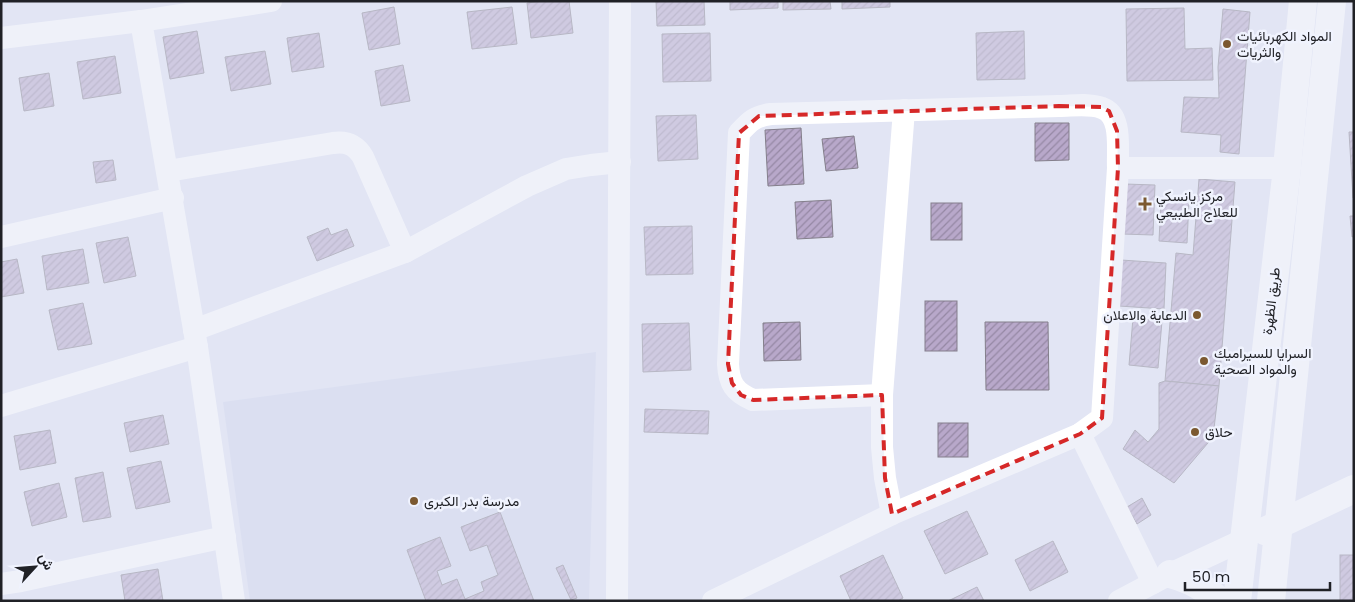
<svg xmlns="http://www.w3.org/2000/svg" width="1355" height="602" font-family="Poppins,Vazirmatn,sans-serif">
<defs>
<pattern id="building-hatch" width="6" height="6" patternUnits="userSpaceOnUse" patternTransform="scale(1.25)"><rect width="6" height="6" fill="#b8a8ca"/><path d="M-1 1l2-2M0 6l6-6M5 7l2-2" fill="none" stroke="#9588a4"/></pattern>
</defs>
<rect width="100%" height="100%" fill="#e2e5f4"/>
<!-- built -->
<polygon fill="#d3d8ee" points="596,352 589,601 250,601 223,402"/>
<!-- building -->
<g fill="url(#building-hatch)" stroke="#847f8b">
<polygon points="541,1 569,1 573,33 531,38 527,3"/>
<polygon points="656,1 704,1 705,25 657,26"/>
<polygon points="730,1 778,1 778,8 730,10"/>
<polygon points="783,1 830,1 831,9 783,10"/>
<polygon points="842,1 890,1 890,7 842,9"/>
<polygon points="394,7 400,44 369,50 362,13"/>
<polygon points="512,7 517,44 472,49 467,12"/>
<polygon points="1184,8 1185,49 1212,48 1213,80 1127,81 1126,9"/>
<polygon points="1223,9 1250,12 1239,154 1220,152 1221,135 1181,132 1184,97 1219,98 1218,67"/>
<polygon points="197,31 204,73 170,79 163,37"/>
<polygon points="1024,31 1025,79 977,80 976,33"/>
<polygon points="319,33 324,67 292,72 287,38"/>
<polygon points="710,33 711,81 663,82 662,34"/>
<polygon points="265,51 271,84 231,91 225,57"/>
<polygon points="115,56 121,93 83,99 77,62"/>
<polygon points="403,65 410,101 381,106 375,71"/>
<polygon points="49,73 54,106 24,111 19,78"/>
<polygon points="696,115 698,159 658,161 656,116"/>
<polygon points="1035,123 1069,123 1069,160 1035,161"/>
<polygon points="801,128 804,184 768,186 765,130"/>
<polygon points="1349,132 1354,132 1354,198 1353,198"/>
<polygon points="854,136 858,168 826,171 822,139"/>
<polygon points="113,160 116,180 96,183 93,162"/>
<polygon points="1199,179 1235,182 1219,386 1165,381 1176,253 1193,255"/>
<polygon points="1125,184 1155,185 1153,235 1122,234"/>
<polygon points="831,200 833,237 797,239 795,202"/>
<polygon points="1161,200 1189,201 1187,243 1159,241"/>
<rect x="931" y="203" width="31" height="37"/>
<polygon points="1350,216 1354,216 1354,236 1352,237"/>
<polygon points="692,226 693,274 646,275 644,227"/>
<polygon points="328,228 331,235 347,229 354,246 317,261 307,237"/>
<polygon points="128,237 136,276 104,283 96,243"/>
<polygon points="83,249 89,283 47,290 42,256"/>
<polygon points="17,259 24,293 1,297 1,262"/>
<polygon points="1121,260 1166,263 1164,309 1119,306"/>
<rect x="925" y="301" width="32" height="50"/>
<polygon points="83,303 92,344 58,350 49,310"/>
<polygon points="1133,318 1162,321 1158,368 1129,365"/>
<polygon points="800,322 801,360 764,361 763,323"/>
<polygon points="985,322 1048,322 1049,390 986,390"/>
<polygon points="689,323 691,370 643,372 642,324"/>
<polygon points="1165,381 1219,386 1213,437 1174,483 1123,449 1135,430 1148,442 1159,429 1159,383"/>
<polygon points="645,409 709,411 708,434 644,432"/>
<polygon points="163,415 169,444 130,452 124,423"/>
<rect x="938" y="423" width="30" height="34"/>
<polygon points="50,430 56,463 20,470 14,436"/>
<polygon points="161,461 170,502 136,509 127,468"/>
<polygon points="103,472 111,517 83,522 75,478"/>
<polygon points="59,483 67,517 32,526 24,492"/>
<polygon points="1142,498 1151,515 1137,524 1127,507"/>
<polygon points="967,511 988,554 945,574 924,531"/>
<polygon points="500,512 534,601 426,601 407,550 440,537 451,566 437,571 442,585 457,579 465,599 484,591 481,582 498,575 487,545 470,551 461,527"/>
<polygon points="1053,541 1068,572 1030,591 1015,560"/>
<polygon points="883,555 903,598 898,601 851,601 840,576"/>
<rect x="1340" y="555" width="14" height="46"/>
<polygon points="563,565 577,598 571,600 556,568"/>
<polygon points="158,569 163,601 125,601 121,575"/>
<polygon points="977,587 984,601 948,601"/>
</g>
<g fill="none" stroke-linecap="round" stroke-linejoin="round">
<!-- minor -->
<g stroke="#fff" stroke-width="22">
<polyline points="141,21 197,347 234,601"/>
<polyline points="1,38 141,21 271,1"/>
<polyline points="1118,168 1287,168"/>
<path d="M168,171L333,143C347,141 356,145 363,157L405,252"/>
<polyline points="1,237 173,198"/>
<polyline points="194,330 405,252 527,186 566,169 591,165 620,162"/>
<polyline points="1,406 197,347"/>
<polyline points="1080,434 1153,583"/>
<polyline points="892,514 885,478 882,447 882,395 904,110"/>
<polyline points="1,584 21,581 225,537"/>
<polyline points="617,601 620,1"/>
<path d="M713,601L892,514L1080,434L1102,418L1118,168C1117,150 1123,115 1102,108C1090,103 1072,106 1059,106L771,114C755,116 750,121 739,133L728,364C729,383 734,392 753,400L882,395"/>
<polyline points="1119,601 1170,574 1243,540"/>
</g>
<!-- major -->
<g stroke="#fff" stroke-width="28">
<polyline points="1265,531 1354,489"/>
<path d="M1170,574C1189,579 1205,587 1219,601"/>
<polyline points="1237,601 1287,168 1303,1"/>
<polyline points="1271,601 1332,1"/>
</g>
</g>
<!-- marked area -->
<path d="M0 0H1355V602H0ZM1059,106L1101,107L1109,111L1117,131L1118,168L1102,418L1080,434L892,514L885,478L882,395L753,400L741,395L732,383L728,364L739,133L759,116Z" fill="#e2e5f4" fill-opacity=".55" fill-rule="evenodd"/>
<path fill="none" stroke="#d62828" stroke-width="4" stroke-dasharray="10 6" stroke-linejoin="round" d="M1059,106L1101,107L1109,111L1117,131L1118,168L1102,418L1080,434L892,514L885,478L882,395L753,400L741,395L732,383L728,364L739,133L759,116Z"/>
<!-- markers -->
<g fill="#7b5830" stroke="#f0f3fe" stroke-width="2">
<circle cx="1227" cy="44" r="5"/>
<path d="M1142.5 196.5h5v5h5v5h-5v5h-5v-5h-5v-5h5z"/>
<circle cx="1197" cy="315" r="5"/>
<circle cx="1204" cy="361" r="5"/>
<circle cx="1195" cy="432" r="5"/>
<circle cx="414" cy="501" r="5"/>
</g>
<g text-anchor="middle" dominant-baseline="central" stroke-width="5" stroke-linejoin="round" paint-order="stroke">
<!-- poi labels -->
<g font-size="14" fill="#202126" stroke="#f0f3fe" text-anchor="start">
<text x="1237" y="36">المواد الكهربائيات<tspan x="1237" dy="16">والثريات</tspan></text>
<text x="1156" y="196">مركز يانسكي<tspan x="1156" dy="16">للعلاج الطبيعي</tspan></text>
<text x="1187" y="315" text-anchor="end">الدعاية والاعلان</text>
<text x="1214" y="353">السرايا للسيراميك<tspan x="1214" dy="16">والمواد الصحية</tspan></text>
<text x="1205" y="432">حلاق</text>
<text x="424" y="501">مدرسة بدر الكبرى</text>
</g>
<!-- street labels -->
<g font-size="14" fill="#202126" stroke="#f0f3fe">
<text transform="translate(1271 301) rotate(-83)">طريق الظهرة</text>
</g>
</g>
<!-- border -->
<rect width="1355" height="602" fill="none" stroke="#202126" stroke-width="5"/>
<!-- north arrow -->
<g transform="translate(35 567) rotate(64)" stroke="#f0f3fe" stroke-width="4" paint-order="stroke">
<path d="M0-4L9 19L0 12L-9 19Z" fill="#202126"/>
<text y="-8" font-size="14" font-weight="bold" text-anchor="middle" fill="#202126">ش</text>
</g>
<!-- scale -->
<path d="M1185 582v8h145v-8" fill="none" stroke="#202126" stroke-width="2.5"/>
<text x="1192" y="582" font-size="15" fill="#202126" stroke="#f0f3fe" stroke-width="4" paint-order="stroke">50 m</text>
</svg>
